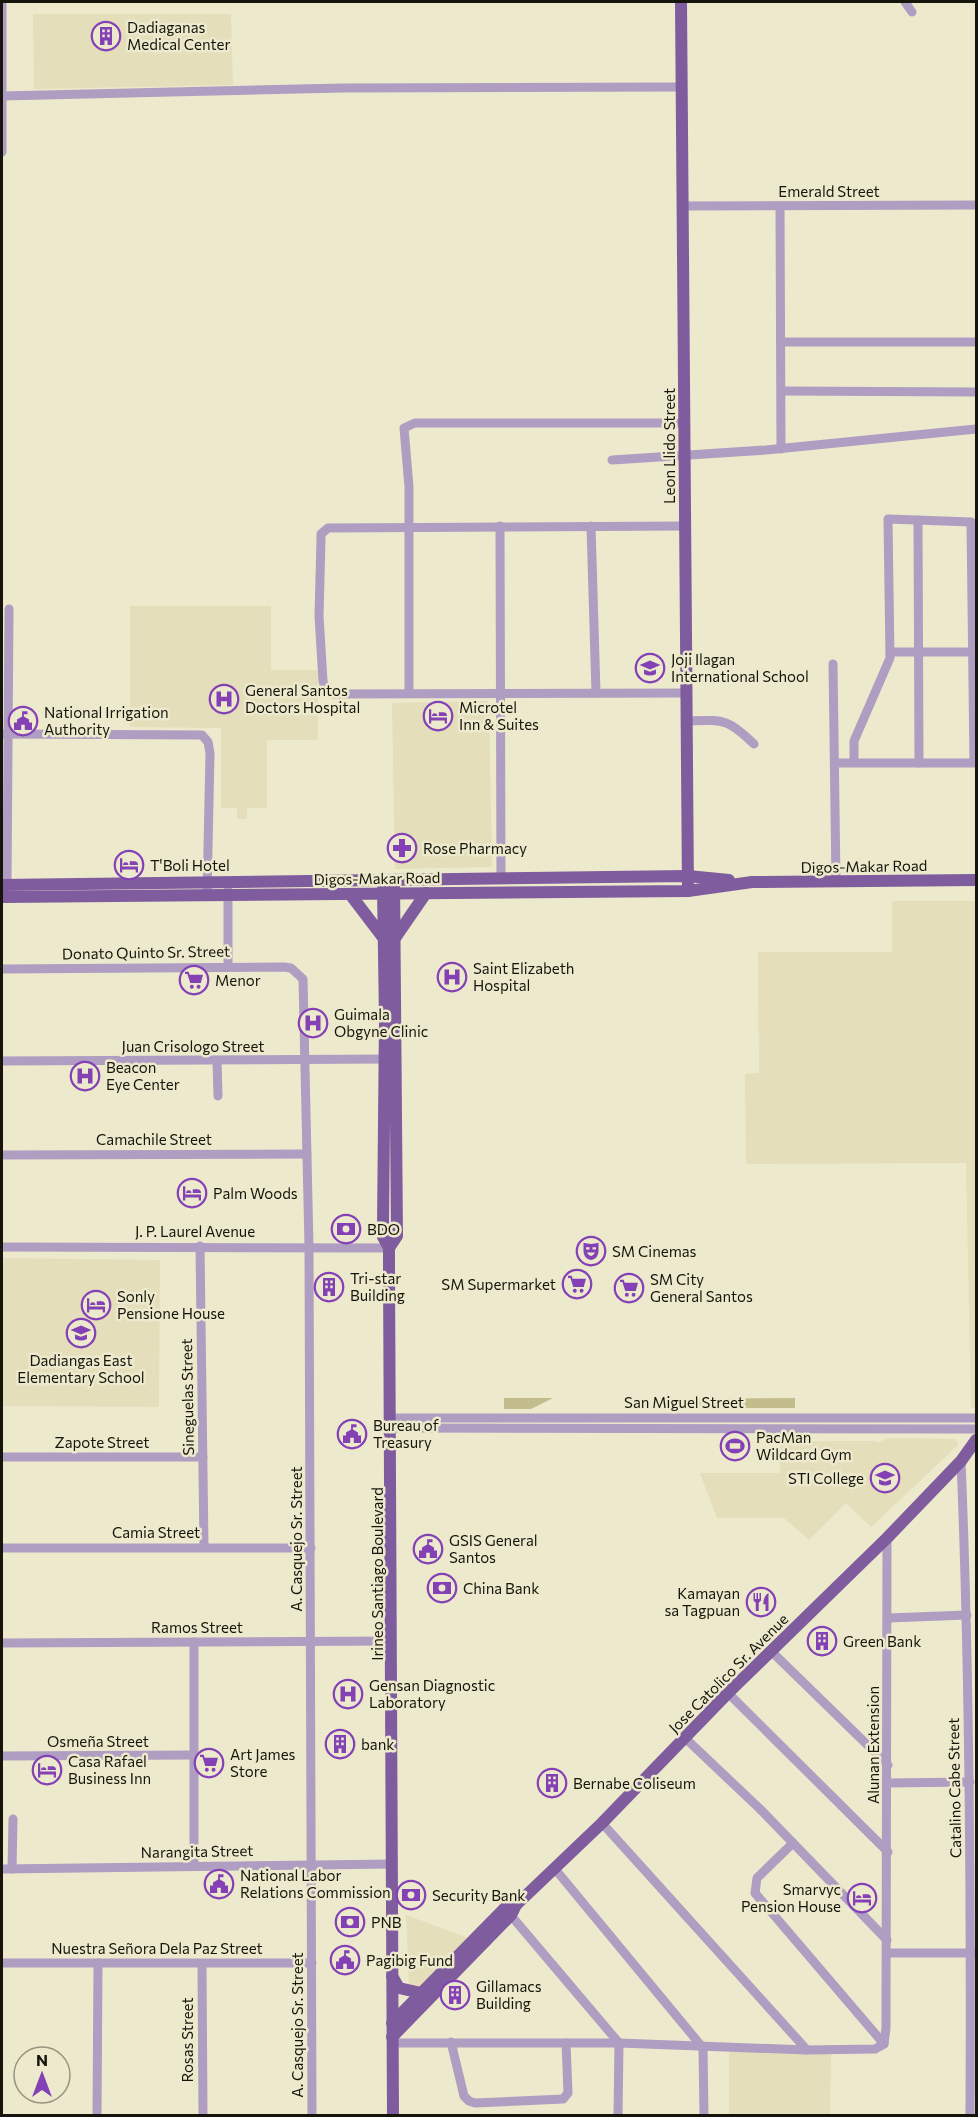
<svg xmlns="http://www.w3.org/2000/svg" width="978" height="2117" font-family="Commissioner,sans-serif">
<rect width="100%" height="100%" fill="#ede9cd"/>
<!-- built -->
<g fill="#e4debb">
<polygon points="33,14 231,14 233,85 34,89"/>
<polygon points="130,606 271,606 271,670 318,670 318,740 267,740 267,808 247,808 247,819 237,819 237,808 221,808 221,728 130,727"/>
<polygon points="489,701 492,867 395,869 392,703"/>
<polygon points="892,901 976,901 976,1407 971,1408 966,1163 746,1164 745,1074 759,1073 758,952 892,952"/>
<polygon points="2,1258 160,1260 159,1407 2,1406"/>
<polygon points="889,1438 956,1439 958,1445 871,1527 846,1503 809,1540 784,1518 717,1518 700,1473 780,1473 780,1441 877,1441 877,1443"/>
<polygon points="406,1915 469,1938 417,1991 409,1988"/>
<polygon points="729,2052 831,2053 830,2115 729,2116"/>
</g>
<!-- green -->
<g fill="#c3bc8d">
<polygon points="504,1398 553,1398 531,1409 504,1409"/>
<polygon points="795,1398 795,1408 680,1408 657,1399"/>
</g>
<g fill="none" stroke-linecap="round" stroke-linejoin="round">
<!-- minor -->
<g stroke="#af9dc2" stroke-width="9">
<polyline points="905,2 912,12"/>
<polyline points="2,95 2,2"/>
<polyline points="2,96 342,88 680,87"/>
<polyline points="2,96 2,152"/>
<polyline points="682,206 976,205"/>
<polyline points="780,206 781,449"/>
<polyline points="782,342 976,342"/>
<polyline points="782,391 976,392"/>
<polyline points="612,460 766,450 976,429"/>
<polyline points="918,520 919,763"/>
<polyline points="500,526 501,879"/>
<polyline points="591,526 596,693"/>
<polyline points="685,526 328,528 321,534 321,539 319,616 323,681 325,689 333,694 687,693"/>
<polyline points="890,652 973,652"/>
<polyline points="833,664 836,882"/>
<polyline points="409,693 409,487 404,428 415,423 684,423"/>
<path d="M687,721C724,720 727,718 754,744"/>
<polyline points="2,734 202,735 208,742 210,753 207,895"/>
<polyline points="835,763 974,763 971,522 888,519 890,658 854,741 854,763"/>
<polyline points="4,888 7,884 9,609"/>
<polyline points="228,890 228,966"/>
<polyline points="2,969 284,967 291,968 303,979 309,1246 312,2116"/>
<polyline points="2,1061 389,1059"/>
<polyline points="217,1061 218,1096"/>
<polyline points="2,1155 307,1154"/>
<polyline points="200,1246 204,1547"/>
<polyline points="2,1247 389,1248"/>
<polyline points="391,1418 976,1418"/>
<polyline points="391,1428 976,1429"/>
<polyline points="2,1457 203,1457"/>
<path d="M961,1461C970,1679 971,1897 970,2116"/>
<polyline points="2,1548 311,1548"/>
<polyline points="888,1618 967,1615"/>
<polyline points="194,1642 194,1866"/>
<polyline points="2,1643 392,1641"/>
<polyline points="771,1651 888,1765"/>
<polyline points="728,1693 888,1852"/>
<polyline points="684,1737 760,1809 887,1940"/>
<polyline points="2,1756 194,1755"/>
<polyline points="888,1783 970,1782"/>
<polyline points="602,1823 807,2050"/>
<polyline points="793,1843 757,1878 755,1893 884,2044"/>
<polyline points="2,1869 393,1864"/>
<polyline points="12,1869 13,1819"/>
<polyline points="555,1869 703,2048 704,2116"/>
<polyline points="508,1912 619,2043 618,2116"/>
<polyline points="887,1953 975,1953"/>
<polyline points="2,1963 312,1963"/>
<polyline points="202,1964 203,2116"/>
<polyline points="451,2042 464,2096 469,2101 475,2103 563,2099 568,2093 566,2043"/>
<polyline points="392,2043 619,2043 807,2050 875,2049 884,2044 886,2028 887,1538"/>
<polyline points="97,2116 98,1963"/>
</g>
<!-- major -->
<g stroke="#7f5c9e" stroke-width="12">
<polyline points="681,2 688,891"/>
<polyline points="2,885 688,876 729,880"/>
<polyline points="383,888 385,1019 383,1226 383,1237 389,1248"/>
<polyline points="350,894 385,940"/>
<polyline points="2,897 688,891 752,882 976,880"/>
<polyline points="395,938 426,893"/>
<polyline points="392,1976 399,1988 421,1993"/>
<polyline points="392,2023 505,1908 516,1905"/>
<polyline points="392,2037 511,1915 516,1905 602,1823 728,1693 887,1538 961,1461 976,1440"/>
<polyline points="393,2116 389,1269 389,1248 397,1236 394,880"/>
</g>
</g>
<!-- icons -->
<defs>
<g id="building-ring" transform="scale(1.5)"><circle r="9.5" fill="#ede9cd" stroke="#8441b6" stroke-width="1.5"/><path d="M-4-6H4V6H1V3H-1V6H-4ZM-2.5-4.3h1.7v1.8h-1.7ZM.8-4.3h1.7v1.8H.8ZM-2.5-1h1.7V.8h-1.7ZM.8-1h1.7V.8H.8Z" fill="#8441b6"/></g>
<g id="school-ring" transform="scale(1.5)"><circle r="9.5" fill="#ede9cd" stroke="#8441b6" stroke-width="1.5"/><path d="M0-5L7-2L0 1L-7-2ZM-4 1L0 2.5L4 1V4Q0 6-4 4Z" fill="#8441b6"/></g>
<g id="hospital-ring" transform="scale(1.5)"><circle r="9.5" fill="#ede9cd" stroke="#8441b6" stroke-width="1.5"/><path d="M-5-5h3v3.5h4V-5h3V5h-3V1.5h-4V5h-3Z" fill="#8441b6"/></g>
<g id="hotel-ring" transform="scale(1.5)"><circle r="9.5" fill="#ede9cd" stroke="#8441b6" stroke-width="1.5"/><path d="M-6-4.5h1.5V1H6V5H4.5V3h-9V5H-6ZM-4 0a1.8 1.8 0 1 1 3.6 0ZM.5 0V-2.5h3Q6-2.5 6 0Z" fill="#8441b6"/></g>
<g id="civic-ring" transform="scale(1.5)"><circle r="9.5" fill="#ede9cd" stroke="#8441b6" stroke-width="1.5"/><path d="M-.6-6.5H3V-4.5H.6V-3L4-1V1h2V6H-6V1h2V-1L-.6-3ZM-1.2 2.5V6h2.4V2.5Z" fill="#8441b6"/></g>
<g id="pharmacy-ring" transform="scale(1.5)"><circle r="9.5" fill="#ede9cd" stroke="#8441b6" stroke-width="1.5"/><path d="M-2-6h4v4h4v4h-4v4h-4v-4h-4v-4h4Z" fill="#8441b6"/></g>
<g id="supermarket-ring" transform="scale(1.5)"><circle r="9.5" fill="#ede9cd" stroke="#8441b6" stroke-width="1.5"/><path d="M-6-5.5h2.5l.6 2H6L4.5 2H-2.5L-4.4-4H-6ZM-1.5 3.2a1.3 1.3 0 1 0 .1 0ZM3 3.2a1.3 1.3 0 1 0 .1 0Z" fill="#8441b6"/></g>
<g id="bank-ring" transform="scale(1.5)"><circle r="9.5" fill="#ede9cd" stroke="#8441b6" stroke-width="1.5"/><path d="M-6-4H6V4H-6ZM0-2.3a2.3 2.3 0 1 0 0 4.6a2.3 2.3 0 1 0 0-4.6Z" fill="#8441b6"/></g>
<g id="theatre-ring" transform="scale(1.5)"><circle r="9.5" fill="#ede9cd" stroke="#8441b6" stroke-width="1.5"/><path d="M-5-5.5Q0-4 5-5.5V0Q5 5 0 6Q-5 5-5 0ZM-3.3-2.5H-1v1.5H-3.3ZM1-2.5H3.3v1.5H1ZM-2.8 1Q0 5.5 2.8 1Z" fill="#8441b6"/></g>
<g id="stadium-ring" transform="scale(1.5)"><circle r="9.5" fill="#ede9cd" stroke="#8441b6" stroke-width="1.5"/><path d="M0-5a6.5 5 0 1 0 0 10a6.5 5 0 1 0 0-10ZM-3.5-1.8h7v3.6h-7Z" fill="#8441b6"/></g>
<g id="university-ring" transform="scale(1.5)"><circle r="9.5" fill="#ede9cd" stroke="#8441b6" stroke-width="1.5"/><path d="M0-5L7-2L0 1L-7-2ZM-4 1L0 2.5L4 1V4Q0 6-4 4Z" fill="#8441b6"/></g>
<g id="restaurant-ring" transform="scale(1.5)"><circle r="9.5" fill="#ede9cd" stroke="#8441b6" stroke-width="1.5"/><path d="M-5-6h1v4h1v-4h1v4h1v-4h1v5L-1.5 .5V6h-2V.5L-5-1ZM5-6V6H3V1.5H1.5Q1.5-4 5-6Z" fill="#8441b6"/></g>
</defs>
<g fill-rule="evenodd">
<use href="#building-ring" x="106" y="36"/>
<use href="#school-ring" x="650" y="668"/>
<use href="#hospital-ring" x="224" y="699"/>
<use href="#hotel-ring" x="438" y="716"/>
<use href="#civic-ring" x="23" y="721"/>
<use href="#pharmacy-ring" x="402" y="848"/>
<use href="#hotel-ring" x="129" y="865"/>
<use href="#hospital-ring" x="452" y="977"/>
<use href="#supermarket-ring" x="194" y="980"/>
<use href="#hospital-ring" x="313" y="1023"/>
<use href="#hospital-ring" x="85" y="1076"/>
<use href="#hotel-ring" x="192" y="1193"/>
<use href="#bank-ring" x="346" y="1229"/>
<use href="#theatre-ring" x="591" y="1251"/>
<use href="#supermarket-ring" x="577" y="1284"/>
<use href="#building-ring" x="329" y="1287"/>
<use href="#supermarket-ring" x="629" y="1288"/>
<use href="#hotel-ring" x="96" y="1305"/>
<use href="#school-ring" x="81" y="1333"/>
<use href="#civic-ring" x="352" y="1434"/>
<use href="#stadium-ring" x="735" y="1446"/>
<use href="#university-ring" x="885" y="1478"/>
<use href="#civic-ring" x="428" y="1549"/>
<use href="#bank-ring" x="442" y="1588"/>
<use href="#restaurant-ring" x="761" y="1602"/>
<use href="#building-ring" x="822" y="1641"/>
<use href="#hospital-ring" x="348" y="1694"/>
<use href="#building-ring" x="340" y="1744"/>
<use href="#supermarket-ring" x="209" y="1763"/>
<use href="#hotel-ring" x="47" y="1770"/>
<use href="#building-ring" x="552" y="1783"/>
<use href="#civic-ring" x="219" y="1884"/>
<use href="#bank-ring" x="411" y="1895"/>
<use href="#hotel-ring" x="862" y="1898"/>
<use href="#bank-ring" x="350" y="1922"/>
<use href="#civic-ring" x="345" y="1960"/>
<use href="#building-ring" x="455" y="1995"/>
</g>
<g text-anchor="middle" dominant-baseline="central" stroke-width="5" stroke-linejoin="round" paint-order="stroke">
<!-- poi labels -->
<g font-size="15" fill="#16150b" stroke="#ede9cd" text-anchor="start">
<text x="127" y="27">Dadiaganas<tspan x="127" dy="17">Medical Center</tspan></text>
<text x="671" y="659">Joji Ilagan<tspan x="671" dy="17">International School</tspan></text>
<text x="245" y="690">General Santos<tspan x="245" dy="17">Doctors Hospital</tspan></text>
<text x="459" y="707">Microtel<tspan x="459" dy="17">Inn &amp; Suites</tspan></text>
<text x="44" y="712">National Irrigation<tspan x="44" dy="17">Authority</tspan></text>
<text x="423" y="848">Rose Pharmacy</text>
<text x="150" y="865">T'Boli Hotel</text>
<text x="473" y="968">Saint Elizabeth<tspan x="473" dy="17">Hospital</tspan></text>
<text x="215" y="980">Menor</text>
<text x="334" y="1014">Guimala<tspan x="334" dy="17">Obgyne Clinic</tspan></text>
<text x="106" y="1067">Beacon<tspan x="106" dy="17">Eye Center</tspan></text>
<text x="213" y="1193">Palm Woods</text>
<text x="367" y="1229">BDO</text>
<text x="612" y="1251">SM Cinemas</text>
<text x="350" y="1278">Tri-star<tspan x="350" dy="17">Building</tspan></text>
<text x="650" y="1279">SM City<tspan x="650" dy="17">General Santos</tspan></text>
<text x="556" y="1284" text-anchor="end">SM Supermarket</text>
<text x="117" y="1296">Sonly<tspan x="117" dy="17">Pensione House</tspan></text>
<text x="81" y="1360" text-anchor="middle">Dadiangas East<tspan x="81" dy="17">Elementary School</tspan></text>
<text x="373" y="1425">Bureau of<tspan x="373" dy="17">Treasury</tspan></text>
<text x="756" y="1437">PacMan<tspan x="756" dy="17">Wildcard Gym</tspan></text>
<text x="864" y="1478" text-anchor="end">STI College</text>
<text x="449" y="1540">GSIS General<tspan x="449" dy="17">Santos</tspan></text>
<text x="463" y="1588">China Bank</text>
<text x="740" y="1593" text-anchor="end">Kamayan<tspan x="740" dy="17">sa Tagpuan</tspan></text>
<text x="843" y="1641">Green Bank</text>
<text x="369" y="1685">Gensan Diagnostic<tspan x="369" dy="17">Laboratory</tspan></text>
<text x="361" y="1744">bank</text>
<text x="230" y="1754">Art James<tspan x="230" dy="17">Store</tspan></text>
<text x="68" y="1761">Casa Rafael<tspan x="68" dy="17">Business Inn</tspan></text>
<text x="573" y="1783">Bernabe Coliseum</text>
<text x="240" y="1875">National Labor<tspan x="240" dy="17">Relations Commission</tspan></text>
<text x="841" y="1889" text-anchor="end">Smarvyc<tspan x="841" dy="17">Pension House</tspan></text>
<text x="432" y="1895">Security Bank</text>
<text x="371" y="1922">PNB</text>
<text x="366" y="1960">Pagibig Fund</text>
<text x="476" y="1986">Gillamacs<tspan x="476" dy="17">Building</tspan></text>
</g>
<!-- street labels -->
<g font-size="15" fill="#16150b" stroke="#ede9cd">
<text x="829" y="191">Emerald Street</text>
<text transform="translate(669 446) rotate(-90)">Leon Llido Street</text>
<text transform="translate(864 866) rotate(-1)">Digos-Makar Road</text>
<text transform="translate(377 878) rotate(-1)">Digos-Makar Road</text>
<text transform="translate(146 952) rotate(-1)">Donato Quinto Sr. Street</text>
<text x="193" y="1046">Juan Crisologo Street</text>
<text x="154" y="1139">Camachile Street</text>
<text x="195" y="1231">J. P. Laurel Avenue</text>
<text transform="translate(187 1397) rotate(-91)">Sineguelas Street</text>
<text x="684" y="1402">San Miguel Street</text>
<text x="102" y="1442">Zapote Street</text>
<text x="156" y="1532">Camia Street</text>
<text transform="translate(296 1539) rotate(-90)">A. Casquejo Sr. Street</text>
<text transform="translate(377 1574) rotate(-90)">Irineo Santiago Boulevard</text>
<text x="197" y="1627">Ramos Street</text>
<text transform="translate(728 1673) rotate(-45)">Jose Catolico Sr. Avenue</text>
<text x="98" y="1741">Osmeña Street</text>
<text transform="translate(873 1745) rotate(-90)">Alunan Extension</text>
<text transform="translate(954 1788) rotate(-91)">Catalino Cabe Street</text>
<text transform="translate(197 1851) rotate(-1)">Narangita Street</text>
<text x="157" y="1948">Nuestra Señora Dela Paz Street</text>
<text transform="translate(297 2025) rotate(-90)">A. Casquejo Sr. Street</text>
<text transform="translate(187 2040) rotate(-90)">Rosas Street</text>
</g>
</g>
<!-- border -->
<rect width="978" height="2117" fill="none" stroke="#16150b" stroke-width="6"/>
<!-- north arrow -->
<g transform="translate(42 2075)"><circle r="28" fill="#ede9cd" stroke="#97947f" stroke-width="1.5"/>
<path d="M0-4.5L10 22L0 15L-10 22Z" fill="#8441b6"/>
<text y="-9" font-size="16" font-weight="bold" text-anchor="middle" fill="#16150b">N</text>
</g>
</svg>
